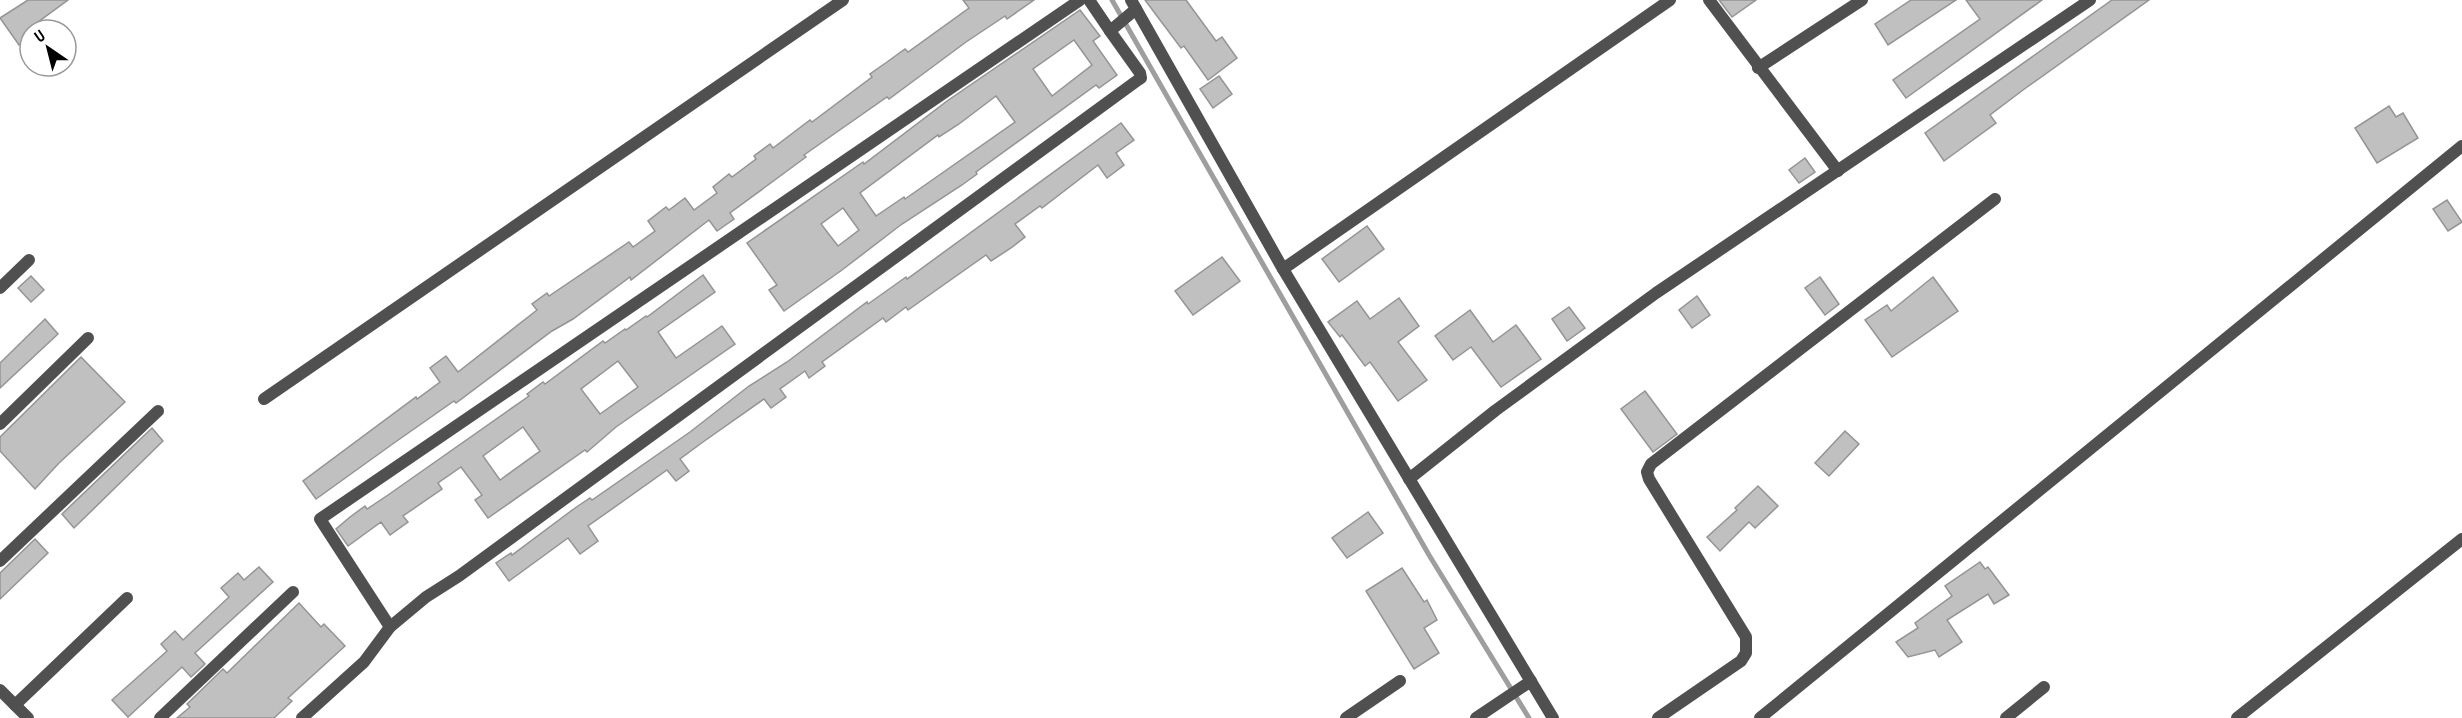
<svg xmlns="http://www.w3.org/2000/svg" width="2462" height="718" font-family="'PT Sans Narrow',sans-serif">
<rect width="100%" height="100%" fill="#fff"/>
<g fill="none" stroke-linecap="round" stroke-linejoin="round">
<!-- stream -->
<polyline stroke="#9e9e9e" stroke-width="5" points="1112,0 1429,555 1529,718"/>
</g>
<!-- building -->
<g fill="#c0c0c0" stroke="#949494" stroke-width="1.5" fill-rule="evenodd">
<polygon points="28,0 68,0 30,28 30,37 19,45 0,18"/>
<polygon points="963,0 1034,0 1007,19 1005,16 966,42 889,99 887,97 804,155 806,157 730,213 734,219 717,231 709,220 631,280 630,277 573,319 552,331 456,403 454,401 394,443 316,499 303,481 416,397 417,399 440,382 430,368 446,356 458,372 537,310 532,304 547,293 549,296 629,242 633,247 655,231 648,221 666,207 669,210 685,198 694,210 717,193 713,187 729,174 732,177 756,159 754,156 770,144 773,148 810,120 812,122 872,77 870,74 887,62 905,49 908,52 969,8"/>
<polygon points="1145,0 1186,0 1216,41 1222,37 1237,58 1208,80 1184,46 1181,48"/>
<polygon points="1719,0 1756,0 1732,17"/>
<polygon points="1911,0 1956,0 1888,45 1875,24"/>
<polygon points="1966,0 2042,0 1906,98 1893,80 1980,19"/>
<polygon points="2112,0 2149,0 2023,90 1990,115 1996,123 1944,161 1925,133"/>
<path d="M1080,10L1100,36L1093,41L1117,75L1099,88L1096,85L976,172L977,174L962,185L902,224L842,270L784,311L769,290L777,285L747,243L863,162L864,164L947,101ZM1074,40L1092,65L1052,96L1033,69ZM996,96L1015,122L905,199L904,197L876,216L860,193L938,135L939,137L959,124ZM843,208L859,230L838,246L821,224Z"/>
<polygon points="1219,76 1232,94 1213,108 1200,89"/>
<polygon points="2389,106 2396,117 2403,113 2418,138 2377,163 2355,128"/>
<polygon points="1121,123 1134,140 1116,153 1124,165 1107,178 1098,165 1042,208 1040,206 1015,224 1025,237 1011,248 991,261 986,255 908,310 906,307 886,322 883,318 822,362 825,366 809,378 805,371 780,389 786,397 771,408 764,399 703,442 680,459 689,471 676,481 667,470 588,526 598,541 580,554 568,538 509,581 496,563 511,553 512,555 575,508 590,498 592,500 690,432 749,386 787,362 867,302 868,304 906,277 907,279"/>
<polygon points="1805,158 1815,172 1799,183 1789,170"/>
<polygon points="2447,200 2462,222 2448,231 2433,209"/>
<polygon points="1367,226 1384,249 1339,282 1322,259"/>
<polygon points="1222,257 1240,281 1193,315 1175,291"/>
<path d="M703,275L715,292L658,332L676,358L722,326L735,344L616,427L587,452L585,450L488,518L475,500L482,495L461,467L438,483L442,489L403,516L408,522L390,535L381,522L348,546L336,529L350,517L365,506L367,509L388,495L529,396L527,394L543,382L545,384L603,341L605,343L625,329L626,330L646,316L647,317ZM618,361L638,387L600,414L581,389ZM523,427L540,451L500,480L483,456Z"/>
<polygon points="31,276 44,290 31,302 18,288"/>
<polygon points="1820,277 1839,304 1825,315 1805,288"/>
<polygon points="1933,277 1958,311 1892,357 1865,320 1887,305 1891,311"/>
<polygon points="1697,296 1710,315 1692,328 1679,310"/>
<polygon points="1399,298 1419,326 1398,342 1427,380 1398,401 1370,362 1365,366 1342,335 1340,337 1328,322 1357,301 1370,319"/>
<polygon points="1569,307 1585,328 1567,341 1552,319"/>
<polygon points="1470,310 1493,342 1516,325 1541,359 1501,387 1471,347 1453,360 1435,336"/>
<polygon points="45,319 58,334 0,388 0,363"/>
<polygon points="81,357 125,402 59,463 35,489 0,451 0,437"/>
<polygon points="1645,391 1677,434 1653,452 1621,409"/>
<polygon points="152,428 163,441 74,528 62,514"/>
<polygon points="1845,431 1859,444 1829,476 1815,463"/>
<polygon points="1758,486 1778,506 1755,528 1749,522 1720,551 1707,537 1737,510 1735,508"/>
<polygon points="1368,512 1383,533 1347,558 1332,538"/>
<polygon points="35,539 48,553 0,599 0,573"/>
<polygon points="1980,562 1985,569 1988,567 2009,595 1994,604 1988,594 1947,620 1962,642 1939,657 1935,650 1908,657 1896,642 1918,628 1915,623 1952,596 1945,586"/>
<polygon points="259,567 273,582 195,653 205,664 191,677 182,667 128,717 112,700 167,651 161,644 175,631 183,640 229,597 221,588 238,573 244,580"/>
<polygon points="1402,568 1424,602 1427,600 1437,620 1424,628 1439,653 1414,669 1366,591"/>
<polygon points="299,603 321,627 324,624 345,646 288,698 292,701 274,718 177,718 190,707 187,704 223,669 227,673"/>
</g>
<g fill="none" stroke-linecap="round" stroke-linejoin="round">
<!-- street -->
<g stroke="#505050" stroke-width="12">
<polyline points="1089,0 1110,31 1136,9"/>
<polyline points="1131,0 1283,269 1553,718"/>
<polyline points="1709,0 1838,171"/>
<polyline points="1758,68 1862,0"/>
<polyline points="1283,269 1670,0"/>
<polyline points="0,288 29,260"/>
<polyline points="264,399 843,0"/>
<polyline points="0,424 88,338"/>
<polyline points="1409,479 1496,410 1656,293 2090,0"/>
<polyline points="0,561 158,411"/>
<polyline points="390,627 320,519 1080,0"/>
<polyline points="0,690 28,718"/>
<polyline points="15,705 127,598"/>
<polyline points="160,718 293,592"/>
<polyline points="302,718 364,662 390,627 426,597 459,576 1138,80 1141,78 1140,73 1110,31"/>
<polyline points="1346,718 1400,681"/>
<polyline points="1476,718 1531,681"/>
<polyline points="1658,718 1741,661 1746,653 1746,637 1649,479 1647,472 1651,464 1995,199"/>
<polyline points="1760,718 2462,146"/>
<polyline points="2006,718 2044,687"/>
<polyline points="2237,718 2462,539"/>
</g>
</g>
<!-- north arrow -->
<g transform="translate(48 48) rotate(325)"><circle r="28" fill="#ffffff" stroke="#999999" stroke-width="1.5"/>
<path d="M0-4.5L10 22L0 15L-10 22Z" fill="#000000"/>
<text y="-9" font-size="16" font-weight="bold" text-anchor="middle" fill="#000000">U</text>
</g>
</svg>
